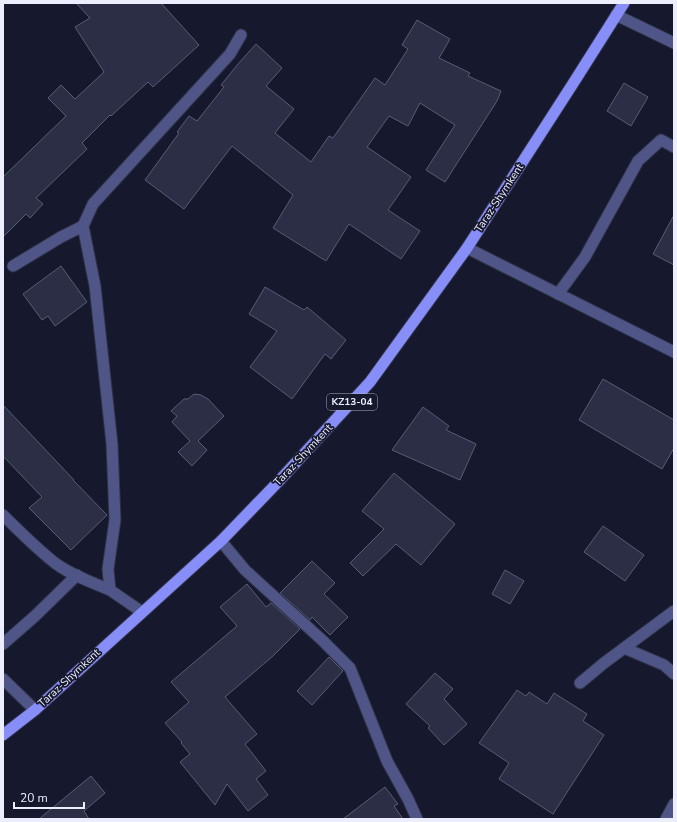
<svg xmlns="http://www.w3.org/2000/svg" width="677" height="822" font-family="'Nunito Sans',sans-serif">
<rect width="100%" height="100%" fill="#16182e"/>
<!-- building -->
<g fill="#2b2e45" stroke="#585c76">
<polygon points="76,3 161,3 199,45 153,87 148,82 111,116 110,115 82,143 87,149 36,198 43,204 30,218 26,214 3,237 3,177 66,116 48,98 61,85 75,99 104,72 75,27 90,18"/>
<polygon points="417,20 450,39 439,58 470,73 468,76 501,91 497,101 445,182 426,170 455,125 420,103 408,126 389,116 367,147 411,177 388,210 420,231 401,259 349,224 326,261 273,228 293,195 232,146 184,209 145,180 179,133 177,132 189,116 197,121 224,87 221,85 238,64 256,44 282,68 266,86 294,109 275,133 311,162 329,136 333,138 375,78 385,85 408,49 402,45"/>
<polygon points="624,83 648,97 631,126 607,111"/>
<polygon points="674,215 674,265 653,254"/>
<polygon points="61,266 87,302 55,326 48,316 42,320 23,294"/>
<polygon points="265,287 304,310 307,307 346,340 331,359 325,354 292,399 250,367 277,331 249,314"/>
<polygon points="603,379 674,420 674,448 662,469 579,420"/>
<polygon points="194,394 201,395 208,399 224,416 198,441 207,450 192,466 178,452 190,441 172,422 177,416 171,411 184,399 188,399"/>
<polygon points="3,405 74,480 73,480 107,515 71,550 29,508 42,497 3,456"/>
<polygon points="423,407 449,426 446,430 476,444 460,480 392,450"/>
<polygon points="394,473 455,524 421,565 396,544 363,576 350,563 384,529 362,511"/>
<polygon points="603,526 644,555 625,581 584,552"/>
<polygon points="312,561 335,583 324,594 348,617 330,635 312,617 310,620 280,593"/>
<polygon points="505,570 524,581 510,604 492,594"/>
<polygon points="247,584 266,607 271,603 300,629 273,656 225,697 257,734 245,744 266,771 256,779 268,795 248,811 227,784 215,805 180,762 190,754 181,743 182,742 165,723 189,702 171,682 237,626 220,607"/>
<polygon points="329,657 343,671 312,705 297,691"/>
<polygon points="435,673 453,689 444,699 467,724 444,745 428,728 430,726 406,704"/>
<polygon points="517,690 526,696 529,692 547,704 554,693 587,714 583,721 604,735 553,814 499,779 509,763 479,743"/>
<polygon points="91,776 105,793 84,811 89,819 39,819"/>
<polygon points="385,787 398,804 394,806 403,819 343,819"/>
</g>
<g fill="none" stroke-linecap="round" stroke-linejoin="round">
<!-- service casing -->
<g stroke="#303247" stroke-width="13">
<g id="service">
<polyline points="13,266 61,237 83,226"/>
<path d="M3,515C20,532 36,548 55,563C71,575 91,582 110,590"/>
<polyline points="3,679 35,710"/>
</g>
</g>
<!-- minor casing -->
<g stroke="#303247" stroke-width="13">
<g id="minor">
<polyline points="616,15 674,43"/>
<polyline points="558,294 585,257 638,161 661,140 674,147"/>
<polyline points="221,541 245,570 322,640 350,668 387,761 408,799 417,819"/>
<polyline points="142,612 110,590 108,569 115,520 112,444 95,286 83,226 93,204 230,54 241,35"/>
<polyline points="3,644 35,616 77,575"/>
<polyline points="624,648 664,665 674,674"/>
<polyline points="580,683 604,663 674,611"/>
<polyline points="666,819 674,804"/>
</g>
</g>
<!-- tertiary casing -->
<g stroke="#303247" stroke-width="13">
<polyline id="tertiary" points="467,248 674,352"/>
</g>
<!-- primary casing -->
<g stroke="#303247" stroke-width="13">
<polyline id="primary" points="3,735 35,710 221,541 278,482 370,382 467,248 574,82 624,3"/>
</g>
<!-- service -->
<use href="#service" stroke="#505587" stroke-width="11"/>
<!-- minor -->
<use href="#minor" stroke="#505587" stroke-width="11"/>
<!-- tertiary -->
<use href="#tertiary" stroke="#505587" stroke-width="11"/>
<!-- primary -->
<use href="#primary" stroke="#878ef7" stroke-width="11"/>
</g>
<g text-anchor="middle" dominant-baseline="central" stroke-width="3.5" stroke-linejoin="round" paint-order="stroke">
<!-- shield labels -->
<rect fill="#16182e" stroke="#acaec0" stroke-width="1" x="327" y="394" width="50" height="16" rx="3"/>
<g font-size="10" font-weight="bold" fill="#eceefe">
<text x="352" y="402">KZ13-04</text>
</g>
<!-- street labels -->
<g font-size="11" fill="#eceefe" stroke="#16182e">
<text transform="translate(499 198) rotate(-57)">Taraz-Shymkent</text>
<text transform="translate(303 455) rotate(-47)">Taraz-Shymkent</text>
<text transform="translate(69 678) rotate(-43)">Taraz-Shymkent</text>
</g>
</g>
<!-- border -->
<rect width="677" height="822" fill="none" stroke="#eceefe" stroke-width="8"/>
<!-- scale -->
<path d="M14 802v6h70v-6" fill="none" stroke="#eceefe" stroke-width="2"/>
<text x="20" y="802" font-size="12" fill="#eceefe" stroke="#16182e" stroke-width="3" paint-order="stroke">20 m</text>
</svg>
